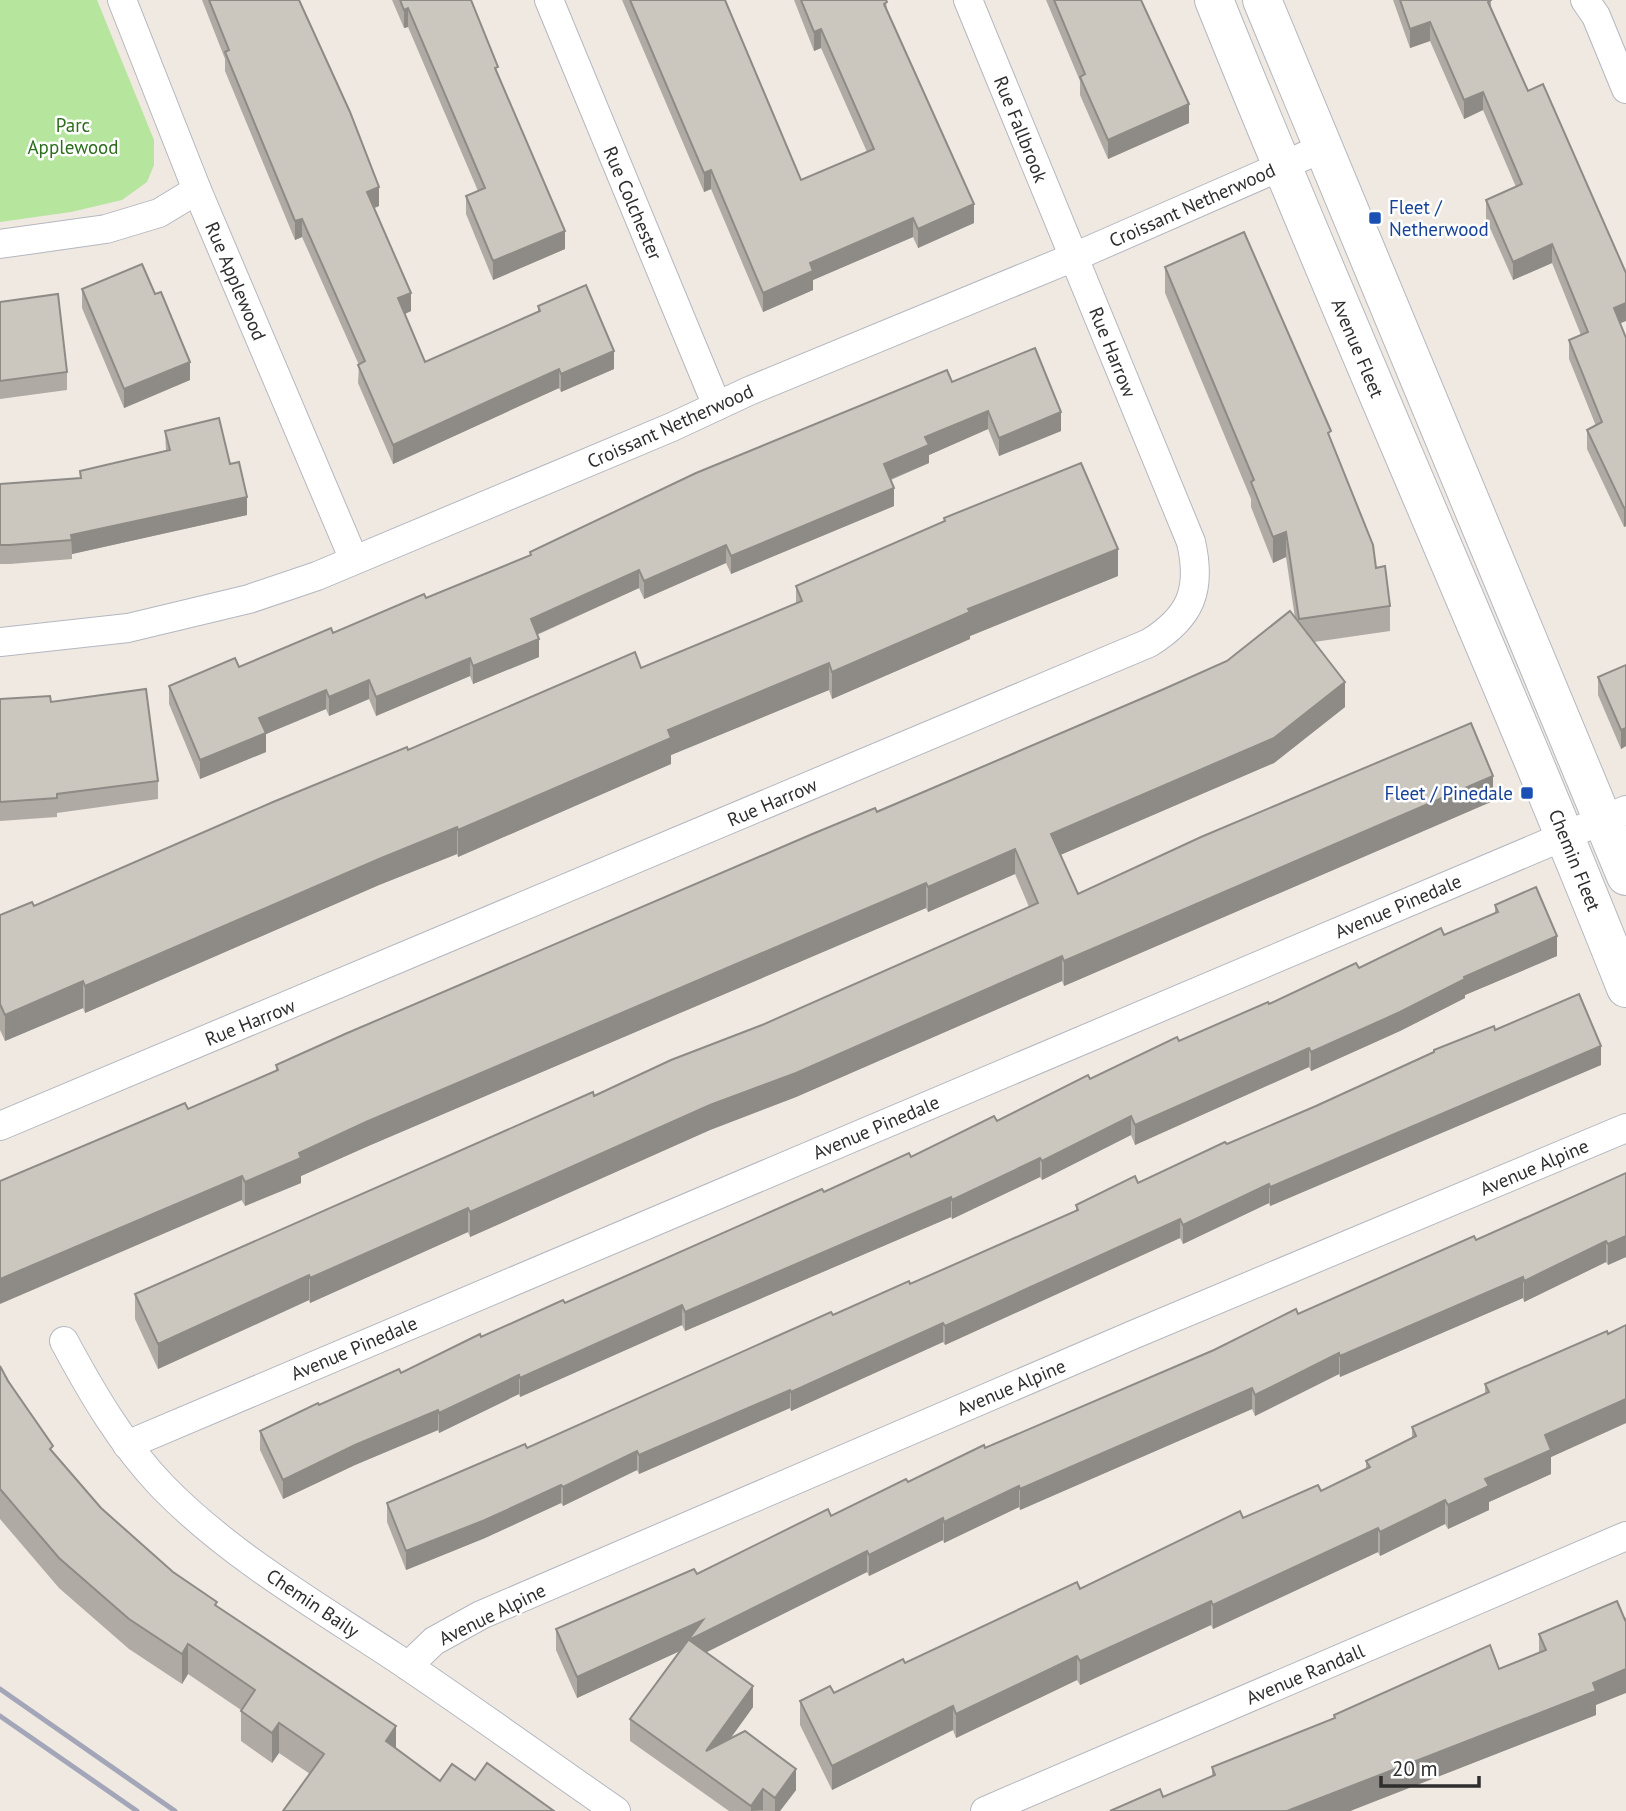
<svg xmlns="http://www.w3.org/2000/svg" width="1626" height="1811" font-family="'PT Sans',sans-serif">
<rect width="100%" height="100%" fill="#efe9e1"/>
<!-- green -->
<polygon fill="#b6e59e" points="0,0 97,0 154,140 154,165 147,182 122,200 71,212 0,222"/>
<g fill="none" stroke-linecap="round" stroke-linejoin="round">
<!-- street casing -->
<g stroke="#b4b7c1" stroke-width="30">
<g id="street">
<polyline points="122,0 197,190 354,560"/>
<polyline points="549,0 717,406"/>
<polyline points="1585,0 1596,16 1626,89"/>
<polyline points="0,244 106,229 159,213 197,190"/>
<polyline points="0,642 128,628 249,599 317,576 672,427 749,391 1074,257 1323,148"/>
<path d="M0,1126L1149,643C1191,617 1202,590 1191,542L968,0"/>
<path d="M64,1341C92,1393 121,1443 162,1486C228,1554 314,1604 393,1656C468,1706 541,1759 616,1811"/>
<polyline points="127,1445 1626,810"/>
<polyline points="408,1666 434,1641 481,1615 1135,1334 1626,1128"/>
<polyline points="985,1811 1626,1536"/>
</g>
</g>
<!-- secondary casing -->
<g stroke="#b4b7c1" stroke-width="40">
<g id="secondary">
<path d="M1214,0C1347,331 1494,656 1626,988"/>
<polyline points="1262,0 1626,876"/>
</g>
</g>
<!-- street -->
<use href="#street" stroke="#fff" stroke-width="28"/>
<!-- secondary -->
<use href="#secondary" stroke="#fff" stroke-width="38"/>
<!-- rail -->
<g stroke="#a3a6b8" stroke-width="5">
<polyline points="0,1689 175,1811"/>
<polyline points="0,1716 137,1811"/>
</g>
</g>
<!-- wall -->
<g fill="#afaba4">
<polygon points="202,0 299,0 379,206 374,208 411,311 405,314 425,362 538,312 538,306 614,369 561,392 559,388 393,464 358,383 359,365 302,237 295,240 225,71 225,59"/>
<polygon points="392,0 471,0 498,74 565,249 493,280 466,214 466,196 478,191 408,27 404,28"/>
<polygon points="622,0 725,0 801,180 867,152 821,48 814,51 794,0 886,0 887,11 974,223 918,248 913,237 813,280 813,290 763,312 711,189 704,192"/>
<polygon points="1046,0 1141,0 1189,123 1108,159 1080,95 1080,81"/>
<polygon points="1393,0 1491,0 1491,7 1626,338 1626,526 1624,527 1587,449 1587,430 1596,426 1569,359 1569,340 1581,335 1552,263 1513,280 1486,219 1486,200 1516,187 1483,110 1464,119 1430,41 1410,48"/>
<polygon points="1165,267 1331,439 1376,568 1390,606 1390,631 1314,642 1345,707 1274,763 1060,855 1078,894 1493,801 1064,986 1062,981 796,1097 710,1130 470,1237 468,1232 310,1303 309,1300 158,1369 135,1319 135,1294 762,1025 1029,907 1015,874 928,912 926,908 366,1147 301,1176 301,1183 245,1206 188,1109 276,1071 276,1065 1164,689 1227,661 1295,618 1286,557 1273,563 1251,507 1251,499 1165,293"/>
<polygon points="82,289 190,380 124,408 82,308"/>
<polygon points="0,302 67,372 67,390 0,399"/>
<polygon points="952,382 1061,431 999,456 988,429 929,455 929,463 891,480 894,506 731,574 726,563 644,599 639,588 537,635 539,657 473,684 470,676 376,716 369,699 329,716 326,709 266,734 266,752 200,779 169,704 169,686 239,667 426,598 530,555 530,552"/>
<polygon points="165,431 230,464 247,515 72,554 72,559 10,564 0,564 0,484 80,478 80,471 166,451"/>
<polygon points="944,518 1118,576 970,636 970,639 832,699 829,690 671,755 671,764 458,857 457,854 379,885 85,1013 83,1008 5,1041 0,1030 0,915 34,906 408,750 641,668 796,603 796,586 944,522"/>
<polygon points="1626,665 1626,746 1621,749 1598,695 1598,677"/>
<polygon points="0,699 51,702 158,781 158,799 57,813 57,817 0,821"/>
<polygon points="1495,905 1557,956 1465,995 1465,998 1400,1031 1311,1071 1309,1067 1135,1145 1131,1135 1042,1180 1040,1177 952,1219 951,1217 685,1331 682,1325 520,1397 519,1394 439,1433 438,1430 355,1465 283,1499 260,1450 260,1431 319,1405 401,1373 481,1337 565,1303 824,1192 911,1157 997,1121 1090,1079 1179,1041 1359,968 1444,935 1495,913"/>
<polygon points="1495,1030 1601,1065 1270,1206 1269,1203 1183,1244 1180,1238 945,1345 943,1342 791,1411 790,1408 639,1474 637,1470 563,1506 561,1503 485,1538 406,1570 387,1522 387,1503 527,1448 833,1315 910,1284 1076,1211 1076,1205 1138,1183 1316,1106 1434,1053 1434,1050"/>
<polygon points="1626,1173 1626,1257 1608,1265 1606,1262 1524,1302 1523,1298 1340,1377 1339,1374 1255,1416 1252,1409 1020,1510 1019,1507 944,1543 943,1540 869,1576 867,1572 706,1652 753,1707 730,1739 796,1790 780,1811 729,1811 630,1741 630,1719 679,1651 577,1698 556,1650 556,1629 697,1574 985,1448 1298,1314 1476,1240"/>
<polygon points="1626,1325 1626,1423 1551,1457 1551,1474 1489,1502 1489,1510 1448,1529 1445,1524 1380,1556 1378,1552 1213,1629 1211,1625 1080,1685 1077,1680 956,1738 953,1730 832,1790 800,1725 800,1701 834,1693 1243,1518 1321,1491 1366,1469 1366,1461 1412,1438 1412,1427 1485,1394 1485,1384 1608,1334"/>
<polygon points="0,1366 53,1453 101,1508 173,1572 217,1606 396,1749 440,1781 475,1780 554,1811 310,1774 279,1753 272,1763 241,1741 241,1710 188,1674 182,1684 129,1649 59,1588 0,1519"/>
<polygon points="1539,1634 1596,1705 1596,1715 1350,1811 1110,1811 1163,1797 1212,1776 1212,1767 1334,1718 1334,1715 1499,1669 1539,1652"/>
</g>
<!-- shaded-wall -->
<g fill="#8e8b86">
<polygon points="408,8 408,27 404,28 404,10"/>
<polygon points="1430,22 1430,41 1410,48 1410,29"/>
<polygon points="821,29 821,48 814,51 814,32"/>
<polygon points="1483,92 1483,110 1464,119 1464,100"/>
<polygon points="1189,104 1189,123 1108,159 1108,140"/>
<polygon points="711,170 711,189 704,192 704,173"/>
<polygon points="379,187 379,206 367,211 367,192"/>
<polygon points="974,204 974,223 918,248 918,229"/>
<polygon points="913,218 913,237 813,280 813,290 763,312 763,293 810,263"/>
<polygon points="302,219 302,237 295,240 295,221"/>
<polygon points="565,231 565,249 493,280 493,261"/>
<polygon points="1552,244 1552,263 1513,280 1513,262"/>
<polygon points="411,293 411,311 398,317 398,298"/>
<polygon points="1626,303 1626,321 1614,326 1614,308"/>
<polygon points="614,351 614,369 561,392 561,374"/>
<polygon points="190,362 190,380 124,408 124,389"/>
<polygon points="559,369 559,388 393,464 393,445"/>
<polygon points="988,411 988,429 929,455 929,463 884,482 884,464 925,437"/>
<polygon points="1061,412 1061,431 999,456 999,438"/>
<polygon points="894,488 894,506 731,574 731,556"/>
<polygon points="247,497 247,515 72,554 71,535"/>
<polygon points="1626,507 1626,526 1624,527 1624,508"/>
<polygon points="1286,532 1286,557 1273,563 1273,537"/>
<polygon points="726,545 726,563 644,599 644,581"/>
<polygon points="1118,549 1118,576 970,636 970,639 832,699 832,672 968,609"/>
<polygon points="639,570 639,588 531,637 531,619"/>
<polygon points="539,639 539,657 473,684 473,666"/>
<polygon points="470,658 470,676 376,716 376,697"/>
<polygon points="829,663 829,690 671,755 671,764 458,857 458,830 668,730"/>
<polygon points="369,680 369,699 329,716 329,697"/>
<polygon points="1345,682 1345,707 1274,763 1051,859 1051,834"/>
<polygon points="326,690 326,709 266,734 266,752 200,779 200,760 259,718"/>
<polygon points="1626,728 1626,746 1621,749 1621,730"/>
<polygon points="1493,776 1493,801 1064,986 1064,961"/>
<polygon points="457,827 457,854 379,885 85,1013 85,986 379,859"/>
<polygon points="1015,849 1015,874 928,912 928,887"/>
<polygon points="926,883 926,908 366,1147 301,1176 301,1183 245,1206 245,1182 299,1153 366,1122"/>
<polygon points="1557,936 1557,956 1465,995 1465,998 1400,1031 1311,1071 1311,1052 1464,977"/>
<polygon points="1062,956 1062,981 796,1097 710,1130 470,1237 470,1212 710,1105"/>
<polygon points="83,981 83,1008 5,1041 5,1015"/>
<polygon points="1601,1046 1601,1065 1270,1206 1270,1187"/>
<polygon points="1309,1048 1309,1067 1135,1145 1135,1125"/>
<polygon points="1131,1116 1131,1135 1042,1180 1042,1161"/>
<polygon points="1040,1158 1040,1177 952,1219 952,1200"/>
<polygon points="242,1176 242,1200 0,1304 0,1279"/>
<polygon points="1269,1184 1269,1203 1183,1244 1183,1225"/>
<polygon points="951,1197 951,1217 685,1331 685,1312"/>
<polygon points="468,1208 468,1232 310,1303 310,1278"/>
<polygon points="1180,1219 1180,1238 945,1345 945,1326"/>
<polygon points="1626,1236 1626,1257 1608,1265 1608,1244"/>
<polygon points="1606,1241 1606,1262 1524,1302 1524,1281"/>
<polygon points="309,1275 309,1300 158,1369 158,1344"/>
<polygon points="1523,1277 1523,1298 1340,1377 1340,1356"/>
<polygon points="682,1305 682,1325 520,1397 520,1378"/>
<polygon points="943,1323 943,1342 791,1411 791,1392"/>
<polygon points="1339,1353 1339,1374 1255,1416 1255,1395"/>
<polygon points="519,1375 519,1394 439,1433 439,1413"/>
<polygon points="1252,1388 1252,1409 1020,1510 1020,1489"/>
<polygon points="790,1390 790,1408 639,1474 639,1455"/>
<polygon points="1626,1399 1626,1423 1551,1457 1551,1474 1489,1502 1489,1510 1448,1529 1448,1505 1545,1435"/>
<polygon points="438,1410 438,1430 355,1465 283,1499 283,1480 355,1445"/>
<polygon points="637,1451 637,1470 563,1506 563,1487"/>
<polygon points="561,1485 561,1503 485,1538 406,1570 406,1551"/>
<polygon points="1019,1486 1019,1507 944,1543 944,1522"/>
<polygon points="1445,1500 1445,1524 1380,1556 1380,1532"/>
<polygon points="943,1518 943,1540 869,1576 869,1555"/>
<polygon points="1378,1528 1378,1552 1213,1629 1213,1605"/>
<polygon points="867,1551 867,1572 689,1661 689,1647 577,1698 577,1677 703,1620"/>
<polygon points="1211,1601 1211,1625 1080,1685 1080,1661"/>
<polygon points="188,1644 188,1674 182,1684 182,1654"/>
<polygon points="1077,1656 1077,1680 956,1738 956,1714"/>
<polygon points="1626,1669 1626,1693 1596,1705 1596,1715 1350,1811 1287,1811"/>
<polygon points="753,1686 753,1707 706,1772 706,1751"/>
<polygon points="953,1706 953,1730 832,1790 832,1766"/>
<polygon points="279,1723 279,1753 272,1763 272,1733"/>
<polygon points="396,1726 396,1755 386,1741"/>
<polygon points="796,1769 796,1790 780,1811 775,1811 775,1798"/>
<polygon points="763,1789 763,1810 751,1811 751,1806"/>
</g>
<!-- building -->
<g fill="#cbc7bf" stroke="#8e8b86" stroke-width="2">
<polygon points="209,0 299,0 350,112 379,187 367,192 411,293 398,298 425,362 540,311 538,306 586,285 614,351 561,374 559,369 393,445 358,365 365,361 302,219 295,221 225,52 229,50"/>
<polygon points="400,0 471,0 498,67 495,68 565,231 493,261 466,196 485,188 408,8 404,10"/>
<polygon points="630,0 725,0 801,180 874,149 821,29 814,32 801,0 886,0 887,2 884,4 974,204 918,229 913,218 810,263 813,271 763,293 711,170 704,173"/>
<polygon points="1054,0 1141,0 1189,104 1108,140 1080,77 1085,74"/>
<polygon points="1400,0 1491,0 1488,2 1528,91 1543,84 1626,273 1626,303 1614,308 1626,338 1626,507 1624,508 1587,430 1602,422 1569,340 1588,332 1552,244 1513,262 1486,200 1522,184 1483,92 1464,100 1430,22 1410,29"/>
<polygon points="1244,232 1331,431 1328,433 1373,545 1376,568 1385,566 1390,606 1299,619 1286,532 1273,537 1251,482 1254,480 1165,267"/>
<polygon points="142,264 155,294 161,292 190,362 124,389 82,289"/>
<polygon points="58,294 67,372 0,381 0,302"/>
<polygon points="1035,348 1061,412 999,438 988,411 925,437 929,445 884,464 894,488 731,556 726,545 644,581 639,570 531,619 539,639 473,666 470,658 376,697 369,680 329,697 326,690 259,718 266,733 200,760 169,686 235,658 239,667 331,628 333,633 424,594 426,598 531,555 530,552 696,473 947,370 952,382"/>
<polygon points="219,418 230,464 239,462 247,497 71,535 72,540 10,545 0,545 0,484 81,478 80,471 170,450 165,431"/>
<polygon points="1081,463 1118,549 968,609 970,612 832,672 829,663 668,730 671,738 458,830 457,827 379,859 85,986 83,981 5,1015 0,1004 0,915 32,902 34,906 273,802 407,747 408,750 635,652 641,668 802,601 796,586 945,521 944,518"/>
<polygon points="1290,611 1345,682 1274,738 1051,834 1078,894 1201,837 1471,723 1493,776 1064,961 1062,956 796,1073 710,1105 470,1212 468,1208 310,1278 309,1275 158,1344 135,1294 593,1092 594,1096 671,1060 762,1025 1038,903 1015,849 928,887 926,883 366,1122 299,1153 301,1158 245,1182 242,1176 0,1279 0,1181 185,1103 188,1109 278,1070 276,1065 345,1034 810,835 875,808 877,812 1164,689 1227,661"/>
<polygon points="1626,665 1626,728 1621,730 1598,677"/>
<polygon points="146,689 158,781 57,794 57,798 0,802 0,699 50,696 51,702"/>
<polygon points="1536,887 1557,936 1464,977 1465,979 1400,1012 1311,1052 1309,1048 1135,1125 1131,1116 1042,1161 1040,1158 952,1200 951,1197 685,1312 682,1305 520,1378 519,1375 439,1413 438,1410 355,1445 283,1480 260,1431 318,1403 319,1405 399,1369 401,1373 480,1334 481,1337 563,1300 565,1303 822,1189 824,1192 909,1153 911,1157 994,1116 997,1121 1088,1075 1090,1079 1177,1037 1179,1041 1268,1002 1269,1004 1356,963 1359,968 1441,928 1444,935 1498,912 1495,905"/>
<polygon points="1579,994 1601,1046 1270,1187 1269,1184 1183,1225 1180,1219 945,1326 943,1323 791,1392 790,1390 639,1455 637,1451 563,1487 561,1485 485,1520 406,1551 387,1503 525,1444 527,1448 831,1312 833,1315 909,1281 910,1284 1078,1210 1076,1205 1135,1176 1138,1183 1225,1142 1227,1144 1316,1106 1434,1052 1434,1050 1494,1026 1495,1030"/>
<polygon points="1626,1173 1626,1236 1608,1244 1606,1241 1524,1281 1523,1277 1340,1356 1339,1353 1255,1395 1252,1388 1020,1489 1019,1486 944,1522 943,1518 869,1555 867,1551 689,1640 753,1686 706,1751 745,1731 796,1769 775,1798 763,1789 751,1806 630,1719 703,1620 577,1677 556,1629 694,1569 697,1574 828,1509 831,1516 906,1479 908,1482 984,1445 985,1448 1214,1350 1296,1309 1298,1314 1474,1236 1476,1240"/>
<polygon points="1626,1325 1626,1399 1545,1435 1551,1450 1485,1479 1489,1486 1448,1505 1445,1500 1380,1532 1378,1528 1213,1605 1211,1601 1080,1661 1077,1656 956,1714 953,1706 832,1766 800,1701 830,1686 834,1693 903,1659 905,1663 1077,1582 1080,1589 1240,1511 1243,1518 1318,1485 1321,1491 1370,1467 1366,1461 1416,1436 1412,1427 1489,1392 1485,1384 1607,1331 1608,1334"/>
<polygon points="0,1366 8,1381 53,1446 50,1449 101,1508 173,1572 217,1602 215,1605 396,1726 386,1741 440,1781 452,1764 475,1780 487,1763 554,1811 283,1811 324,1754 279,1723 272,1733 241,1711 255,1690 188,1644 182,1654 129,1619 59,1558 0,1489"/>
<polygon points="1617,1601 1625,1620 1626,1619 1626,1669 1593,1683 1596,1691 1287,1811 1110,1811 1160,1789 1163,1797 1215,1775 1212,1767 1335,1718 1334,1715 1490,1645 1499,1669 1546,1650 1539,1634"/>
</g>
<!-- markers -->
<g fill="#1a4fb4" stroke="#fff" stroke-width="2.5">
<rect x="1368" y="211" width="14" height="14" rx="3.5"/>
<rect x="1520" y="786" width="14" height="14" rx="3.5"/>
</g>
<g text-anchor="middle" dominant-baseline="central" stroke-width="5" stroke-linejoin="round" paint-order="stroke">
<!-- park labels -->
<g font-size="19" fill="#2c6e1b" stroke="#fff">
<text x="73" y="125">Parc<tspan x="73" dy="22">Applewood</tspan></text>
</g>
<!-- street labels -->
<g font-size="19" fill="#2e2e2e" stroke="#fff">
<text transform="translate(1021 129) rotate(68)">Rue Fallbrook</text>
<text transform="translate(633 203) rotate(67)">Rue Colchester</text>
<text transform="translate(1192 205) rotate(-24)">Croissant Netherwood</text>
<text transform="translate(236 281) rotate(67)">Rue Applewood</text>
<text transform="translate(1358 348) rotate(67)">Avenue Fleet</text>
<text transform="translate(1113 352) rotate(68)">Rue Harrow</text>
<text transform="translate(670 426) rotate(-24)">Croissant Netherwood</text>
<text transform="translate(772 802) rotate(-23)">Rue Harrow</text>
<text transform="translate(1575 860) rotate(68)">Chemin Fleet</text>
<text transform="translate(1398 906) rotate(-23)">Avenue Pinedale</text>
<text transform="translate(250 1022) rotate(-22)">Rue Harrow</text>
<text transform="translate(876 1127) rotate(-23)">Avenue Pinedale</text>
<text transform="translate(1534 1167) rotate(-23)">Avenue Alpine</text>
<text transform="translate(354 1348) rotate(-23)">Avenue Pinedale</text>
<text transform="translate(1011 1387) rotate(-23)">Avenue Alpine</text>
<text transform="translate(313 1603) rotate(34)">Chemin Baily</text>
<text transform="translate(492 1614) rotate(-26)">Avenue Alpine</text>
<text transform="translate(1305 1674) rotate(-23)">Avenue Randall</text>
</g>
<!-- transit labels -->
<g font-size="19" fill="#164399" stroke="#fff" text-anchor="start">
<text x="1389" y="207">Fleet /<tspan x="1389" dy="22">Netherwood</tspan></text>
<text x="1513" y="793" text-anchor="end">Fleet / Pinedale</text>
</g>
</g>
<!-- scale -->
<path d="M1381 1776v10h98v-10" fill="none" stroke="#2e2e2e" stroke-width="3.5"/>
<text x="1392" y="1776" font-size="21" fill="#2e2e2e" stroke="#ffffff" stroke-width="5" paint-order="stroke">20 m</text>
</svg>
